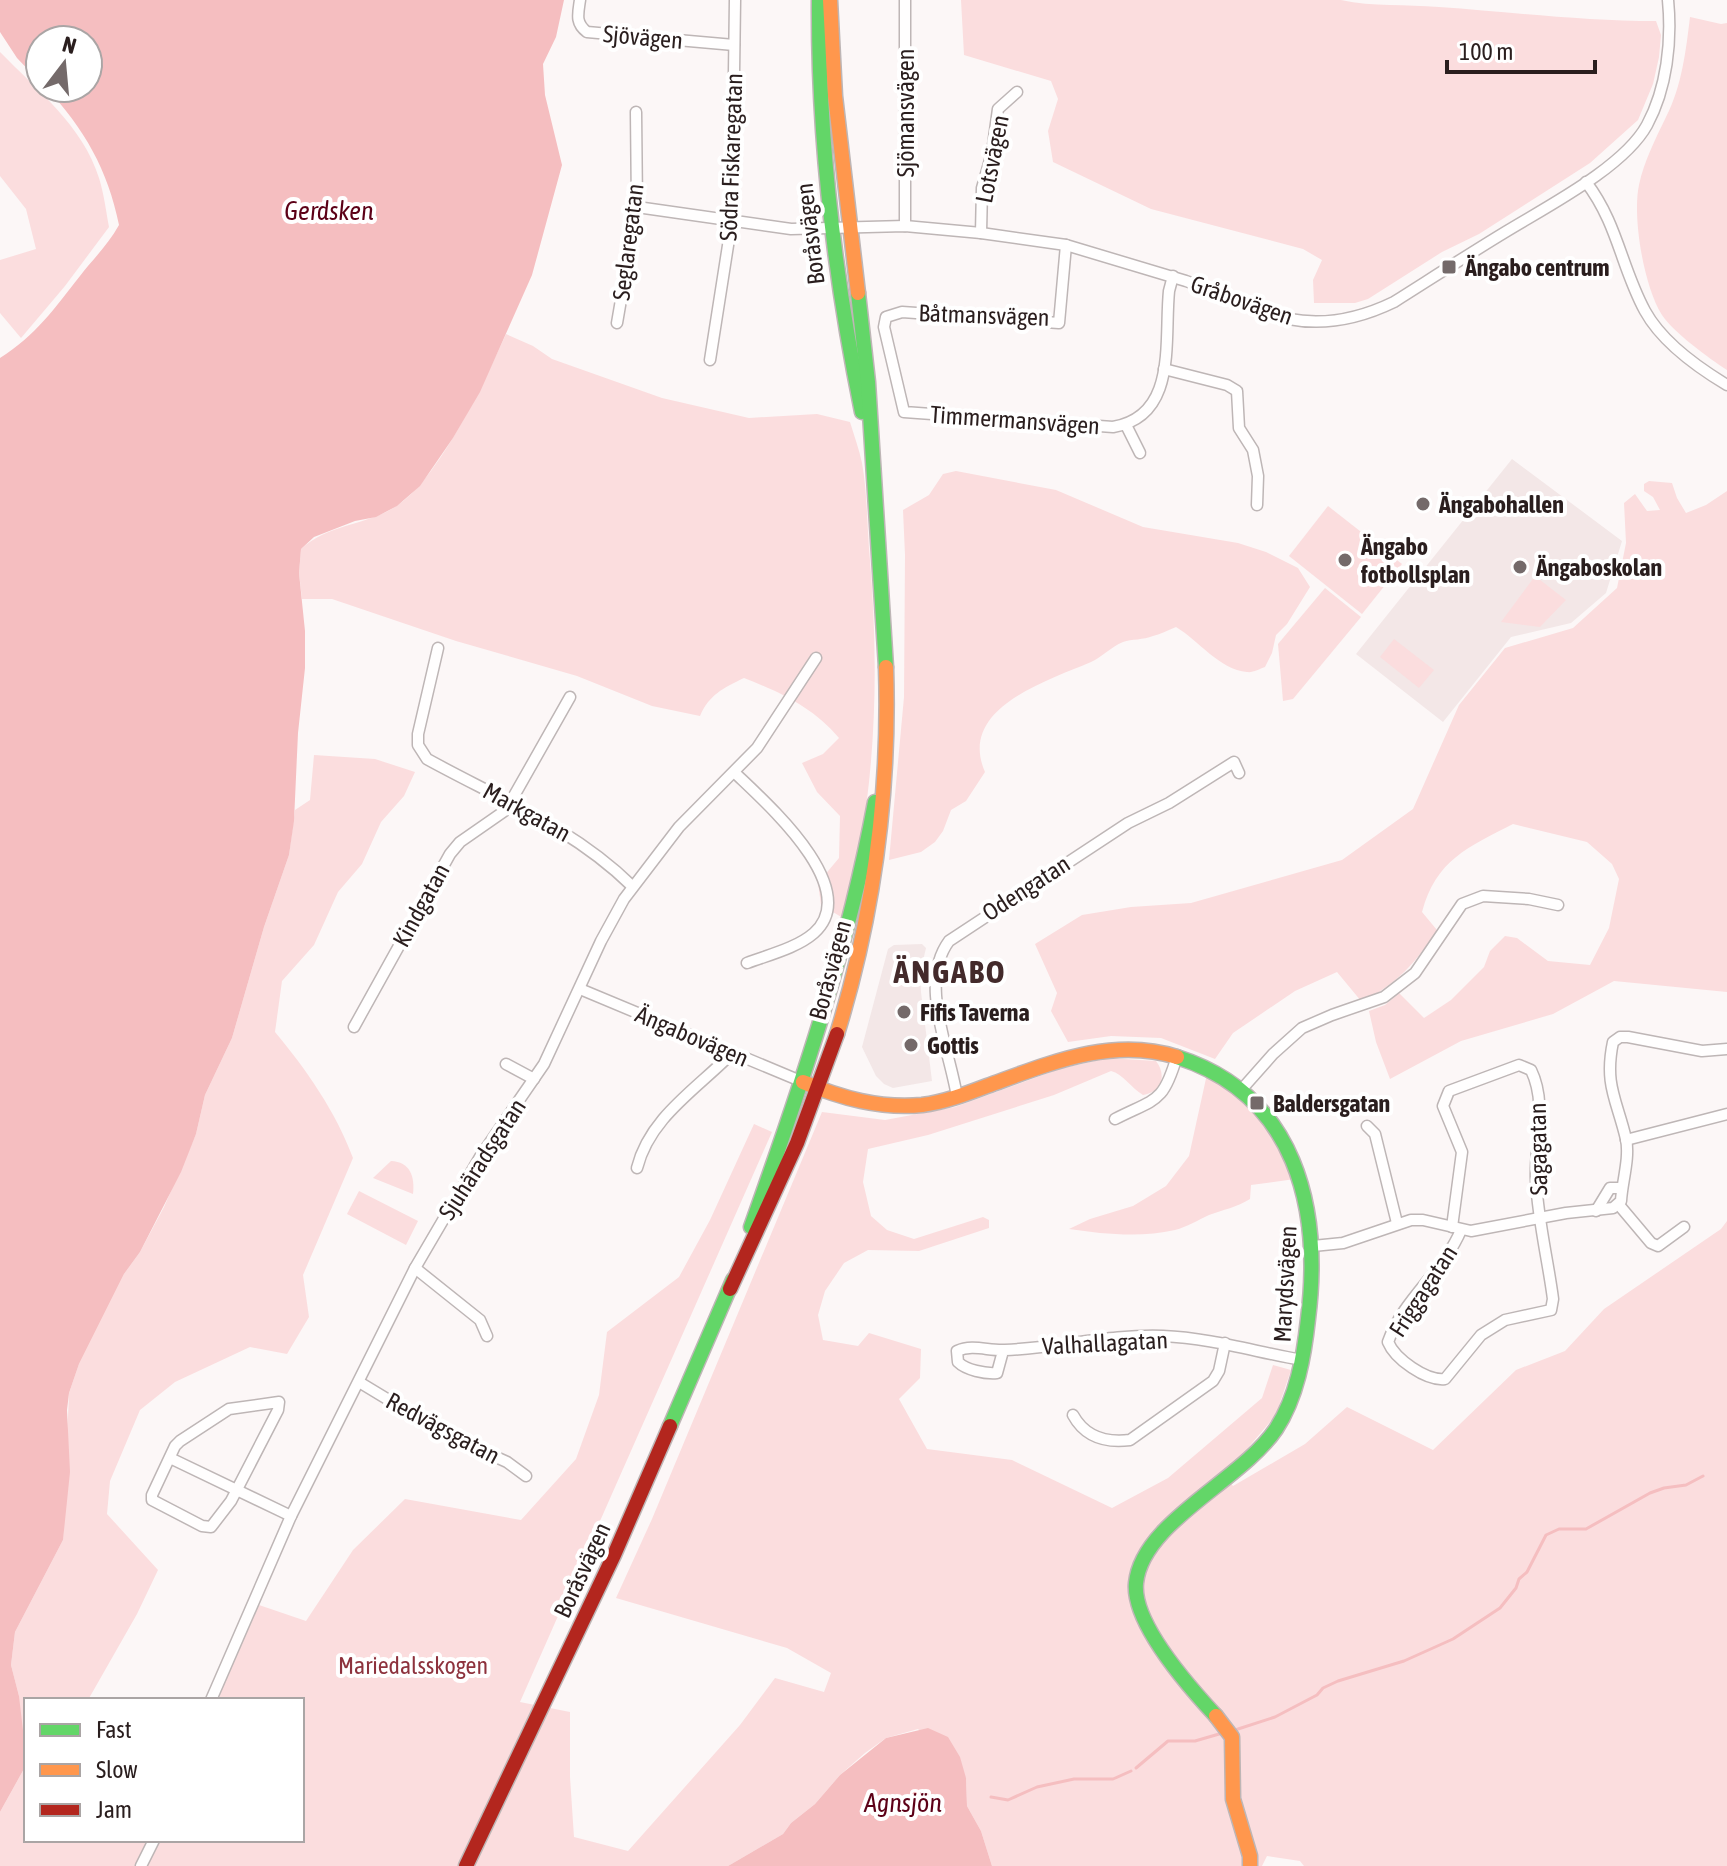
<svg xmlns="http://www.w3.org/2000/svg" width="1727" height="1866" font-family="'Asap Condensed',sans-serif">
<rect width="100%" height="100%" fill="#fcf7f7"/>
<!-- built -->
<g fill="#f3e7e7">
<polygon points="1512,459 1622,541 1606,593 1571,623 1511,637 1443,722 1356,654"/>
<polygon points="922,944 926,948 920,973 921,992 932,1081 893,1088 884,1084 876,1076 862,1047 888,949 894,945"/>
</g>
<!-- green -->
<g fill="#fbddde">
<path d="M961,0H1341C1373,7 1406,4 1439,7C1511,12 1583,21 1656,21L1661,35L1659,57L1653,84L1638,120L1590,163L1479,234L1442,252L1368,299L1355,303H1314L1313,280L1322,260L1303,249L1151,209L1053,162L1048,131L1058,99L1051,81L964,55Z"/>
<path d="M1690,17L1721,24L1727,23V370C1710,359 1673,332 1662,315C1644,287 1632,217 1639,185C1644,161 1656,138 1666,117C1682,86 1686,50 1690,17Z"/>
<path d="M0,52C37,90 83,126 99,178C104,194 106,211 109,227L65,286L21,338L0,313V260L36,249L26,209L0,176Z"/>
<path d="M506,334L533,346L552,359L662,398L749,418L817,414L850,422C854,435 859,449 862,463C867,490 867,520 869,548C880,671 877,800 843,918L821,905L818,883L839,858L840,816L817,792L802,763L823,754L839,738C814,708 780,692 744,678C723,688 709,695 700,716L652,706L577,676L456,641L332,599H302L299,573L301,549C328,524 364,526 395,507C438,481 485,380 506,334Z"/>
<path d="M956,471L1056,490L1143,527L1238,543L1266,552L1298,568L1310,587L1287,624L1276,635L1272,653L1265,667C1259,669 1253,673 1247,672C1220,670 1198,640 1176,627C1168,630 1161,634 1153,636C1143,640 1132,639 1123,642C1111,647 1102,657 1091,662C1047,681 957,708 985,772L966,801L951,810L943,831L935,842L921,852L889,860L904,697L905,555L903,510L929,495L943,474Z"/>
<path d="M1649,481L1672,483L1677,498L1686,513L1706,505L1727,491V992L1614,981L1553,1014L1461,1041L1390,1079L1376,1042L1369,1011L1385,1005L1399,993L1424,1018L1451,1000L1484,967L1490,951L1505,936L1517,938L1548,961L1590,965L1609,928L1619,879L1612,864L1587,842L1513,824C1468,847 1436,860 1422,912L1437,930C1417,961 1395,987 1361,1001L1337,972L1295,991L1233,1033L1215,1059L1161,1038L1111,1036L1068,1042L1051,1011L1057,993L1035,944L1082,915L1131,907L1191,903L1342,860L1413,809L1459,705L1505,648L1573,628L1617,588L1626,543L1624,503L1635,494L1647,511L1660,510L1653,497L1644,491V484Z"/>
<polygon points="1328,506 1402,564 1362,614 1289,556"/>
<polygon points="1535,576 1566,600 1540,627 1501,622"/>
<polygon points="1325,588 1361,617 1293,699 1283,701 1278,644"/>
<polygon points="1394,639 1434,670 1419,688 1380,657"/>
<path d="M314,755L375,759L415,772L404,796L381,822L362,864L338,892L314,945L282,981L275,1032C306,1069 336,1112 353,1158L303,1275L309,1317L287,1354L250,1347L175,1382L140,1410L110,1481L107,1514L158,1570L137,1614L88,1700H26V1748L20,1726L19,1696L11,1665L15,1632L63,1540L69,1393L79,1364L124,1274L140,1252L164,1207L196,1134L205,1095L232,1038L264,927L289,855L295,810L310,800Z"/>
<path d="M1108,1058L1156,1061C1167,1075 1162,1092 1143,1095C1131,1088 1123,1074 1111,1071L1054,1095L928,1135L868,1149L863,1182L871,1216L887,1230L914,1239L983,1217L989,1220V1228L919,1251L868,1250L844,1263L825,1291L818,1315L823,1340L858,1346L869,1333L921,1349L920,1378L899,1399L927,1449L1012,1460L1112,1508L1168,1478L1262,1398L1273,1365L1291,1370L1276,1415L1224,1476L1233,1486L1305,1444L1347,1407L1433,1450L1516,1370L1565,1351L1604,1309L1721,1229L1727,1221V1866H1304L1300,1861L1267,1856L1262,1866H992L981,1831L967,1806L966,1778L918,1729L886,1738L865,1753L840,1775L815,1804L791,1823L783,1834L728,1866H0V1812L25,1767L26,1756V1840H302V1700H218L251,1615L259,1605L306,1621L353,1550L405,1499L521,1520L576,1459L599,1395L607,1332L679,1277L710,1220L754,1124L772,1132L520,1702L570,1712V1777L574,1837L628,1851L740,1725L775,1678L824,1692L831,1673L787,1648L616,1598L652,1519L822,1112L885,1120L955,1107L1059,1069Z"/>
<path d="M1207,1074C1250,1096 1275,1137 1295,1179L1251,1185L1250,1199C1237,1207 1223,1210 1209,1215C1198,1220 1187,1227 1175,1230C1141,1238 1103,1234 1069,1229L1090,1219L1133,1206L1166,1186L1189,1156Z"/>
<path d="M391,1161C410,1162 415,1176 413,1194L373,1178Z"/>
<polygon points="359,1191 418,1221 406,1245 347,1214"/>
</g>
<!-- water -->
<g fill="#f5bec0">
<path d="M0,0H564L556,37L543,64L545,95L562,165L532,275L480,392L453,438L420,486L397,506L376,517L355,521L314,537L301,549L299,573L305,631V668L298,733L294,821L289,855L264,927L232,1038L205,1095L196,1134L181,1172L140,1252L124,1274L79,1364L69,1393L67,1410L70,1472L63,1540L15,1632L11,1665L19,1696L26,1756L25,1767L0,1812V358C36,335 54,309 80,276C93,259 108,245 119,225C108,170 84,128 46,88H88V40H40V82L17,58L0,32Z"/>
<polygon points="928,1728 948,1737 960,1757 966,1778 967,1806 981,1831 992,1866 728,1866 783,1834 791,1823 815,1804 840,1775 886,1738"/>
</g>
<g fill="none" stroke-linecap="round" stroke-linejoin="round">
<!-- stream -->
<g stroke="#f5bec0" stroke-width="3">
<polyline points="1235,1730 1275,1717 1317,1695 1323,1688 1338,1681 1404,1661 1453,1639 1500,1608 1516,1588 1519,1579 1527,1572 1546,1535 1559,1529 1586,1529 1650,1493 1664,1488 1686,1485 1703,1476"/>
<polyline points="1136,1768 1168,1741 1195,1741 1226,1732"/>
<polyline points="991,1797 1008,1800 1037,1787 1074,1779 1113,1779 1131,1771"/>
</g>
<!-- street casing -->
<g stroke="#beb6b6" stroke-width="13">
<g id="street">
<path d="M580,0C578,14 575,23 587,32L734,45"/>
<polyline points="905,0 905,226"/>
<path d="M1586,182C1618,224 1621,267 1645,311C1662,342 1697,367 1727,385"/>
<path d="M637,207L791,229L905,226L981,233L1066,245L1186,281L1289,319C1325,326 1361,318 1394,302C1432,278 1469,254 1507,231C1548,206 1624,167 1647,125C1667,88 1672,41 1668,0"/>
<polyline points="981,233 982,188 992,153 998,109 1017,92"/>
<path d="M1066,245L1059,323L902,312L886,317L884,327L904,412L1113,427C1178,416 1164,341 1169,291L1173,276"/>
<polyline points="617,323 637,207 636,112"/>
<polyline points="710,360 732,220 735,0"/>
<polyline points="1164,369 1227,385 1237,391 1239,428 1253,450 1258,476 1257,505"/>
<polyline points="1126,425 1140,453"/>
<path d="M438,648L418,734V745L427,759C498,798 573,828 632,886"/>
<path d="M735,773C765,802 864,888 814,933C797,948 768,955 747,963"/>
<polyline points="580,989 803,1082"/>
<polyline points="354,1027 450,854 460,842 506,810 570,697"/>
<polyline points="506,1064 534,1079"/>
<polyline points="1242,1089 1273,1054 1302,1028 1332,1015 1384,997 1415,973 1462,904 1483,896 1529,899 1558,905"/>
<path d="M957,1097C950,1050 918,983 949,941L1128,823L1169,803L1234,762L1239,773"/>
<path d="M1115,1119C1156,1098 1163,1104 1177,1056"/>
<polyline points="1367,1126 1375,1134 1397,1223"/>
<polyline points="1626,1140 1727,1114"/>
<path d="M637,1168C649,1120 692,1092 726,1059L729,1052"/>
<polyline points="1619,1205 1651,1243 1658,1246 1684,1227"/>
<polyline points="1596,1211 1610,1188 1620,1188"/>
<path d="M1452,1227L1462,1152L1443,1106L1449,1091L1519,1065L1531,1070C1548,1105 1534,1145 1536,1181C1538,1221 1548,1260 1553,1299L1551,1310L1505,1320L1481,1335L1445,1379C1426,1381 1395,1359 1388,1342C1403,1299 1444,1271 1461,1230"/>
<path d="M1313,1246L1343,1243L1411,1220H1423L1471,1231L1566,1213L1613,1208L1621,1201C1622,1182 1630,1158 1626,1139C1617,1100 1604,1085 1613,1042L1620,1037H1628L1702,1051L1727,1049"/>
<polyline points="415,1268 480,1320 487,1336"/>
<path d="M1003,1351L997,1373C985,1374 966,1370 958,1362L957,1351C973,1344 988,1351 1005,1350C1058,1348 1110,1334 1163,1336C1211,1338 1256,1352 1302,1360"/>
<polyline points="359,1382 445,1434 507,1462 526,1476"/>
<polygon points="279,1402 278,1410 231,1501 211,1527 202,1526 152,1500 152,1495 175,1446 180,1441 229,1409"/>
<path d="M1073,1415C1085,1437 1106,1443 1130,1440L1213,1381L1219,1371L1225,1343"/>
<polyline points="170,1458 291,1516"/>
<polyline points="211,1700 291,1516 415,1268 480,1157 544,1064 601,941 624,899 679,827 757,748 816,658"/>
<polyline points="141,1866 154,1840"/>
</g>
</g>
<!-- fast casing -->
<g stroke="#beb6b6" stroke-width="17">
<g id="fast">
<path d="M819,0C818,140 834,275 862,412"/>
<polyline points="858,293 868,382 886,667"/>
<path d="M1177,1057C1296,1095 1322,1208 1308,1319C1304,1356 1297,1397 1276,1429C1241,1481 1142,1522 1136,1583C1132,1623 1190,1688 1216,1716"/>
<path d="M751,1227C801,1087 848,948 875,802"/>
<polyline points="670,1426 733,1280"/>
</g>
</g>
<!-- slow casing -->
<g stroke="#beb6b6" stroke-width="17">
<g id="slow">
<polyline points="830,0 835,96 858,293"/>
<path d="M837,1034C874,914 890,792 886,667"/>
<path d="M803,1082C841,1098 880,1109 922,1105C945,1102 966,1094 987,1086C1048,1064 1112,1036 1177,1057"/>
<polyline points="1216,1716 1232,1737 1233,1799 1250,1856 1250,1866"/>
</g>
</g>
<!-- jam casing -->
<g stroke="#beb6b6" stroke-width="17">
<g id="jam">
<polyline points="730,1289 797,1143 837,1034"/>
<polyline points="466,1866 614,1555 670,1426"/>
</g>
</g>
<!-- street -->
<use href="#street" stroke="#fffefe" stroke-width="10"/>
<!-- fast -->
<use href="#fast" stroke="#63d668" stroke-width="14"/>
<!-- slow -->
<use href="#slow" stroke="#ff974d" stroke-width="14"/>
<!-- jam -->
<use href="#jam" stroke="#b3261e" stroke-width="14"/>
</g>
<!-- markers -->
<g fill="#746a6a" stroke="#fff" stroke-width="3">
<rect x="1441" y="259" width="16" height="16" rx="4"/>
<circle cx="1423" cy="504" r="8"/>
<circle cx="1345" cy="560" r="8"/>
<circle cx="1520" cy="567" r="8"/>
<circle cx="904" cy="1012" r="8"/>
<circle cx="911" cy="1045" r="8"/>
<rect x="1249" y="1095" width="16" height="16" rx="4"/>
</g>
<g text-anchor="middle" dominant-baseline="central" stroke-width="8" stroke-linejoin="round" paint-order="stroke">
<!-- street labels -->
<g font-size="24" fill="#2a1e1e" stroke="#fff">
<text transform="translate(643 37) rotate(5)">Sjövägen</text>
<text transform="translate(905 113) rotate(-90)">Sjömansvägen</text>
<text transform="translate(731 157) rotate(-88)">Södra Fiskaregatan</text>
<text transform="translate(992 159) rotate(-79)">Lotsvägen</text>
<text transform="translate(810 234) rotate(-97)">Boråsvägen</text>
<text transform="translate(628 242) rotate(-83)">Seglaregatan</text>
<text transform="translate(1242 300) rotate(19)">Gråbovägen</text>
<text transform="translate(984 315) rotate(2)">Båtmansvägen</text>
<text transform="translate(1015 420) rotate(4)">Timmermansvägen</text>
<text transform="translate(527 812) rotate(29)">Markgatan</text>
<text transform="translate(1026 888) rotate(-33)">Odengatan</text>
<text transform="translate(421 905) rotate(-61)">Kindgatan</text>
<text transform="translate(830 970) rotate(-75)">Boråsvägen</text>
<text transform="translate(692 1036) rotate(23)">Ängabovägen</text>
<text transform="translate(1538 1149) rotate(-91)">Sagagatan</text>
<text transform="translate(482 1159) rotate(-57)">Sjuhäradsgatan</text>
<text transform="translate(1285 1284) rotate(-87)">Marydsvägen</text>
<text transform="translate(1423 1291) rotate(-57)">Friggagatan</text>
<text transform="translate(1105 1343) rotate(-3)">Valhallagatan</text>
<text transform="translate(443 1428) rotate(28)">Redvägsgatan</text>
<text transform="translate(582 1570) rotate(-65)">Boråsvägen</text>
</g>
<!-- poi labels -->
<g font-size="24" font-weight="bold" fill="#2a1e1e" stroke="#fff" text-anchor="start">
<text x="1465" y="267">Ängabo centrum</text>
<text x="1439" y="504">Ängabohallen</text>
<text x="1361" y="546">Ängabo<tspan x="1361" dy="28">fotbollsplan</tspan></text>
<text x="1536" y="567">Ängaboskolan</text>
<text x="920" y="1012">Fifis Taverna</text>
<text x="927" y="1045">Gottis</text>
<text x="1273" y="1103">Baldersgatan</text>
</g>
<!-- park labels -->
<g font-size="24" fill="#8d323d" stroke="#fff">
<text x="413" y="1665">Mariedalsskogen</text>
</g>
<!-- water labels -->
<g font-size="26" font-style="italic" fill="#5c0017" stroke="#fff">
<text x="329" y="211">Gerdsken</text>
<text x="903" y="1803">Agnsjön</text>
</g>
<!-- district labels -->
<g font-size="32" font-weight="bold" letter-spacing="2" fill="#432a2b" stroke="#fff">
<text x="950" y="971">ÄNGABO</text>
</g>
</g>
<!-- legend -->
<rect x="24" y="1698" width="280" height="144" fill="#ffffff" stroke="#aaa5a5" stroke-width="2"/>
<rect x="40" y="1724" width="40" height="12" fill="#63d668" stroke="#aaa5a5" stroke-width="2"/>
<text x="96" y="1738" font-size="24" fill="#2a1e1e">Fast</text>
<rect x="40" y="1764" width="40" height="12" fill="#ff974d" stroke="#aaa5a5" stroke-width="2"/>
<text x="96" y="1778" font-size="24" fill="#2a1e1e">Slow</text>
<rect x="40" y="1804" width="40" height="12" fill="#b3261e" stroke="#aaa5a5" stroke-width="2"/>
<text x="96" y="1818" font-size="24" fill="#2a1e1e">Jam</text>
<!-- north arrow -->
<g transform="translate(64 64) rotate(16)"><circle r="38" fill="#ffffff" stroke="#aaa5a5" stroke-width="2"/>
<path d="M0-6L14 30L0 20L-14 30Z" fill="#746a6a"/>
<text y="-12" font-size="22" font-weight="bold" text-anchor="middle" fill="#2a1e1e">N</text>
</g>
<!-- scale -->
<path d="M1447 60v12h148v-12" fill="none" stroke="#2a1e1e" stroke-width="4"/>
<text x="1459" y="60" font-size="24" fill="#2a1e1e" stroke="#ffffff" stroke-width="6" paint-order="stroke">100 m</text>
</svg>
